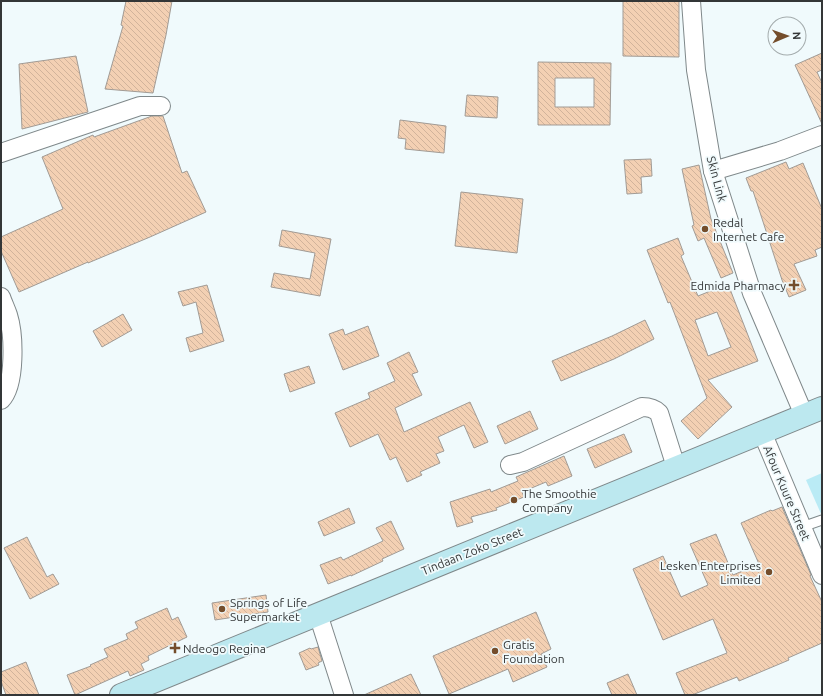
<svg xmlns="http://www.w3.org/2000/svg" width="823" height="696" font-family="Ubuntu,sans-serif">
<defs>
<pattern id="building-back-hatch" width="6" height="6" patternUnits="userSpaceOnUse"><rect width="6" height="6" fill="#f3d0b3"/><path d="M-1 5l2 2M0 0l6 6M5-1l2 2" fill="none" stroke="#d1b39b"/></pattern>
</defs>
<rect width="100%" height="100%" fill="#f0fafc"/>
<!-- pitch -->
<polygon fill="#baebf5" points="822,473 822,516 806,480"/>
<!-- building -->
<g fill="url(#building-back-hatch)" stroke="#a19b95" fill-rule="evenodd">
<polygon points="126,1 172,1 166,35 153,93 105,89 123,26 121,25"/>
<polygon points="623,1 679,1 679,57 623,56"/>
<polygon points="822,53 822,70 817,72 822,83 822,124 795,65"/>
<polygon points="76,56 88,112 22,129 19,64"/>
<path d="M538,62L611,63L610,125H538ZM555,78H594V107H555Z"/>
<polygon points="467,95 498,97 497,118 465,116"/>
<polygon points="152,116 163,116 182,173 187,171 206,212 150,237 88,263 88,262 19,292 1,251 1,237 63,209 42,157 93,135 94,137"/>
<polygon points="400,120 446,126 444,153 405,149 406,139 398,138"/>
<polygon points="651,159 652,176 641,177 642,193 627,194 624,160"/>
<polygon points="786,162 789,169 803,163 822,209 822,247 815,250 817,256 794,264 806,290 789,297 782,280 753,191 751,191 746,178"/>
<polygon points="699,165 711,219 733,273 721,278 704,238 698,241 692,226 694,225 682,169"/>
<polygon points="461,192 523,199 517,253 455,246"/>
<polygon points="282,230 331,239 320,296 271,287 274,273 310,279 315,253 279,246"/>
<path d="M678,238L684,254L681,256L698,296L728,284L758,361L708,380L732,407L698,439L681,421L707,398L670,302L668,303L647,250ZM717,312L731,347L708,356L695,320Z"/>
<polygon points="207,285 224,341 190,352 186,338 203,333 196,302 183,306 178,292"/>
<polygon points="123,314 132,330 102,347 93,331"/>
<polygon points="645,320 654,339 614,359 561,381 552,361 612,336"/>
<polygon points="368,326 379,356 343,370 329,334 343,329 345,335"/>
<polygon points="409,352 418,372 412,374 422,395 395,408 404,432 470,402 488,442 474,448 464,425 438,437 444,451 436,454 440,463 420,472 422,475 407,482 396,457 390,460 378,434 350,447 335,413 370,398 368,393 395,381 387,363"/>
<polygon points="309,366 315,383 290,392 284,374"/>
<polygon points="530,411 538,429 505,444 497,426"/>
<polygon points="624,434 632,452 595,468 587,449"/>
<polygon points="564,456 572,476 548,486 546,482 522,492 524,497 496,508 497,510 471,517 473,522 457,527 450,502 490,489 491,492 518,481 516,477"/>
<polygon points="782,507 811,575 810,576 822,602 822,643 788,658 789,660 739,681 737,677 692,695 685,695 676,673 727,653 713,619 663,640 633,569 663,556 681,597 708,585 690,544 716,534 733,575 759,564 741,523 771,510 772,511"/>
<polygon points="349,508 355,523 324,536 318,522"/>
<polygon points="391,521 404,549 382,559 383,561 351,576 351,575 328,584 320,565 341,557 343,560 383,541 376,528"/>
<polygon points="27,537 47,577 53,574 59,584 30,599 4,548"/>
<polygon points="266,595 268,612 215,620 212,603"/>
<polygon points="167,608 172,620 178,617 187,637 148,656 149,660 141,664 144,670 130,676 128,671 75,695 67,675 91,666 90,665 108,657 104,649 128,639 126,634 138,628 135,622"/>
<polygon points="536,612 551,649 541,654 547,667 513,682 508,669 449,694 433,656"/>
<polygon points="318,647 322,661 318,663 319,665 306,670 299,653 310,648 311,649"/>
<polygon points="26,662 39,695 6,695 1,681 1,672"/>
<polygon points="411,674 421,695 364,695"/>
<polygon points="628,674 637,695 612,695 607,683"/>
</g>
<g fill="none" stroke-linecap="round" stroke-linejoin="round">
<!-- service casing -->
<g stroke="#7f888a" stroke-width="11">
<polyline id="service" points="802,527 822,520"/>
</g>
<!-- minor casing -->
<g stroke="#7f888a" stroke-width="20">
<g id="minor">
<polyline points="691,1 696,70 713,171 752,293 804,415"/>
<polyline points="1,153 140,106 161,106"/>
<polyline points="713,171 780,151 822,135"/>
<path d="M1,297C3,303 6,309 8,315C14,334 16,385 1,400"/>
<polyline points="762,432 822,575"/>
<path d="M510,465L523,462L642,407C649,407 654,408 659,413L676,467"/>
<polyline points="318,614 344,695"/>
</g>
</g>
<!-- secondary casing -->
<g stroke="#7f888a" stroke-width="24">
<polyline id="secondary" points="121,695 822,408"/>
</g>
<!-- service -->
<use href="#service" stroke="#fff" stroke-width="9"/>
<!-- minor -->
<use href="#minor" stroke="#fff" stroke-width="18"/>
<!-- secondary -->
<use href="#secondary" stroke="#bce8ef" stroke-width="22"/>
</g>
<!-- markers -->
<g fill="#744d2b" stroke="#f0fafc" stroke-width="1.5">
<circle cx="705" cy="229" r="4"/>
<path d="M792 279h4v4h4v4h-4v4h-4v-4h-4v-4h4z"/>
<circle cx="514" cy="500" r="4"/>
<circle cx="769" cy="572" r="4"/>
<circle cx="222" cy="609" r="4"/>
<path d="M173 642h4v4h4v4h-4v4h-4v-4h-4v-4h4z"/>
<circle cx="495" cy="651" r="4"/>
</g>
<g text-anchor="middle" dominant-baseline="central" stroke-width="3.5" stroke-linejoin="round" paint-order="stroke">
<!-- street labels -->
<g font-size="12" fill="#333637" stroke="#f0fafc">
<text transform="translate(717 179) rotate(75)">Skin Link</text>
<text transform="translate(787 493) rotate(67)">Afour Kuure Street</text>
<text transform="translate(472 551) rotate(-22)">Tindaan Zoko Street</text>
</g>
<!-- poi labels -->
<g font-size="12" fill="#333637" stroke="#f0fafc" text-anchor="start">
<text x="713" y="222">Redal<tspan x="713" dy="14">Internet Cafe</tspan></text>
<text x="786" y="285" text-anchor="end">Edmida Pharmacy</text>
<text x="522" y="493">The Smoothie<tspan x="522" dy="14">Company</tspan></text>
<text x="761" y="565" text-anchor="end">Lesken Enterprises<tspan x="761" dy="14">Limited</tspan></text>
<text x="230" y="602">Springs of Life<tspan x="230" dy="14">Supermarket</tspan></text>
<text x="503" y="644">Gratis<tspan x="503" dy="14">Foundation</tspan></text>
<text x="183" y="648">Ndeogo Regina</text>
</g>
</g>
<!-- border -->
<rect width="823" height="696" fill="none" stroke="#333637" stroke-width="4"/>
<!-- north arrow -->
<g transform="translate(787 36) rotate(88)"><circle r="19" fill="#f0fafc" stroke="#a4acad"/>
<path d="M0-3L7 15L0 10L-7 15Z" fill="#744d2b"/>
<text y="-6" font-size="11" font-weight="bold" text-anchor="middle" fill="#333637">N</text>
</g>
</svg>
